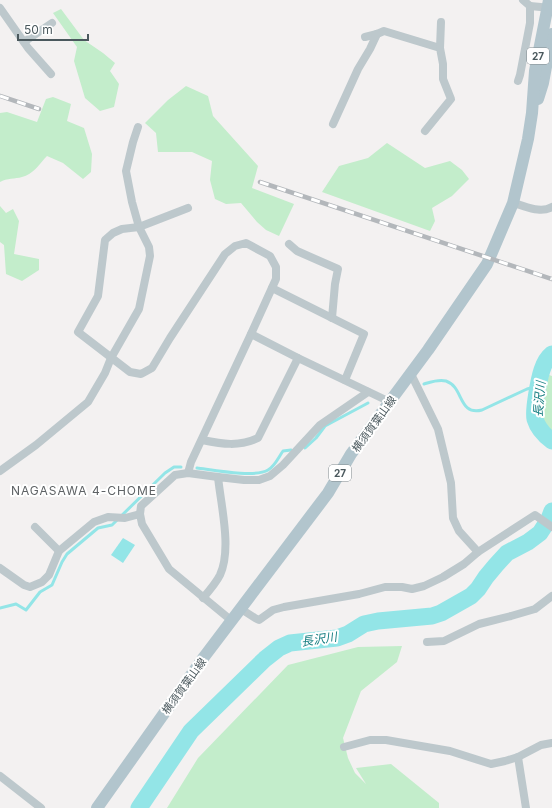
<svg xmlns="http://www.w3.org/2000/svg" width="552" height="808" font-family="Inter,'Noto Sans JP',sans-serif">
<rect width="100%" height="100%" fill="#f3f1f1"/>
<!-- green -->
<g fill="#c3edcb">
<polygon points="61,9 84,40 103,53 115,63 110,71 119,84 114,107 100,111 85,98 74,61 77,47 53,13"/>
<polygon points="186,86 208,96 213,116 258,166 252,188 294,204 279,236 266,230 257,222 241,203 226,204 215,199 210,180 212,161 192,152 158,152 156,133 145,123 168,100"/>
<path d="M53,97L71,104L67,121L84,128L92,154L91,172L83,179L63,163L47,156C40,163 33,175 22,177C15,179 7,178 0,182V113L7,112L37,122L46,99Z"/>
<polygon points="387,143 425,168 450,161 462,170 469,179 452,196 432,208 435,221 430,231 322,192 339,166 368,158"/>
<polygon points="0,206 6,213 13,209 19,221 14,254 39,259 39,270 22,281 6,274 4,245 0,242"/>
<polygon points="549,375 552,376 552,432 541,420 541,404"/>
<polygon points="402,646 397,662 361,691 343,738 348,758 355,773 366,784 356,768 391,764 439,803 439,808 167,808 198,758 288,665 358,647"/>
</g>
<!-- water -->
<polygon fill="#93e5e7" points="123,538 135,545 123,563 111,555"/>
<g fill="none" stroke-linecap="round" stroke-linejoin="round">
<!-- stream -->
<g stroke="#93e5e7" stroke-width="3">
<path d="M424,384C431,382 438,379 446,381C464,387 458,416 482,410L527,389L539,386"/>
<polyline points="305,448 316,438 325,426 368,403"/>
<path d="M197,468C213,470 255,478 268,470C275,466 278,458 283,451L291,450"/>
<polyline points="0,608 16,604 26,610 40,592 52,585 62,562 67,554 98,528 112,525 165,473 174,467 181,467"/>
</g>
<!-- river -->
<g stroke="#93e5e7" stroke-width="17">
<path d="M552,354C547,358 544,364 542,370C539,379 533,410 535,419C538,429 544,435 552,441"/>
<polyline points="139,808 191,731 265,659 279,648 290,643 337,638 348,634 364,624 378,621 432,616 441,613 471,596 478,589 486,577 496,565 507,553 528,542 540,533 549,519 552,511"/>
</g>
<!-- street -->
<g stroke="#bdc8cc" stroke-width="8">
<polyline points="523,0 530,6 551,8"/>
<polyline points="0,8 28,48 51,74"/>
<polyline points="365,37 377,34 384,31 440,48 443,64 443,79 451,99 425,131"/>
<polyline points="24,42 52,23"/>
<polyline points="440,48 441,22"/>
<polyline points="518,81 520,75 530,23 530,6"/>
<polyline points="333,124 358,69 370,49 377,34"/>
<path d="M513,203C526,206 540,214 552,207"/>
<polyline points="289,244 297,251 338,269 335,284 332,318"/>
<polyline points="272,288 364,334 345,380"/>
<polyline points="251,334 298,358 390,402"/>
<polyline points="410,372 438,429 451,483 453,518 459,531 478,552"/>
<path d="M202,440C222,444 239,447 258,438L298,358"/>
<polyline points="0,471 36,445 88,402 105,373 111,358 139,309 150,256 149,247 139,227 132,202 126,171 133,142 138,127"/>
<polyline points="188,473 191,462 251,334 276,279 276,267 270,256 246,243 235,246 225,254 170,338 152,368 141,374 130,372 78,332 98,296 105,240 113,233 122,229 139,227 188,208"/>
<polyline points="218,477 188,473 175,475 141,506 140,514 142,524 169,569 232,621"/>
<polyline points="35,527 59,551"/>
<polyline points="0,568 24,585 30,587 42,582 49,575 59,551 94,522 108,517 125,518 140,514"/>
<path d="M203,598C209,591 216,583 220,575C232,549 221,506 218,477L244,480H259L270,476L283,465L320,425L368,392"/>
<polyline points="241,609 255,618 259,620 273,610 284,607 359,594 385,587 402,587 412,589 424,586 443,577 464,564 478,552 535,515 552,527"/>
<polyline points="427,642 444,641 479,624 511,616 535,609 552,596"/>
<polyline points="344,747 370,740 386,740 450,751 491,764 505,761 518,757 541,745 552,743"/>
<polyline points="518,757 526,808"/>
<polyline points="0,776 41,808"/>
</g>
<!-- primary -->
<g stroke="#b2c5cd" stroke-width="12">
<polyline points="538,99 543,83 552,34"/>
<polyline points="97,808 204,657 328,493 351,454 428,350 487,264 513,203 528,139 532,113 535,71 549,0"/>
</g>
<!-- rail casing -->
<g stroke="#b3b7bb" stroke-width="4.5">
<g id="rail">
<polyline points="0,96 39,109"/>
<polyline points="260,182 552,279"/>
</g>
</g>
<!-- rail -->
<use href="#rail" stroke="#fff" stroke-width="3" stroke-dasharray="9" stroke-linecap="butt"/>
</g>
<g text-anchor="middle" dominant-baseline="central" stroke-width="4" stroke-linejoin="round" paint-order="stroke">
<!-- shield labels -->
<g fill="#fff" stroke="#808a8e" stroke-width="1">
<rect x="527" y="48" width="22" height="16" rx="3"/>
<rect x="329" y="465" width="22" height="16" rx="3"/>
</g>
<g font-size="10" font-weight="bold" fill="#4a585d">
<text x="538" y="56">27</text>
<text x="340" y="473">27</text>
</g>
<!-- street labels -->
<g font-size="11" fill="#4a585d" stroke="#fff">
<text transform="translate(374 424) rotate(-54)">横須賀葉山線</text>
<text transform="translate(184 686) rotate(-54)">横須賀葉山線</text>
</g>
<!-- water labels -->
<g font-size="12" font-style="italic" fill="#147d80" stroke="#fff">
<text transform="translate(539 399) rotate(-85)">長沢川</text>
<text transform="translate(319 639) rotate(-8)">長沢川</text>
</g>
<!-- neighbourhood labels -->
<g font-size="12" letter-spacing="1" fill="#5e6265" stroke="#fff">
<text x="84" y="490">NAGASAWA 4-CHOME</text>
</g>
</g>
<!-- scale -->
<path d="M18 34v6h70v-6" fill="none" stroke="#4a585d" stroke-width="2"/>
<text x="24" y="34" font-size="12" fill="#4a585d" stroke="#ffffff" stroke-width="3" paint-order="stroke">50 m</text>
</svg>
